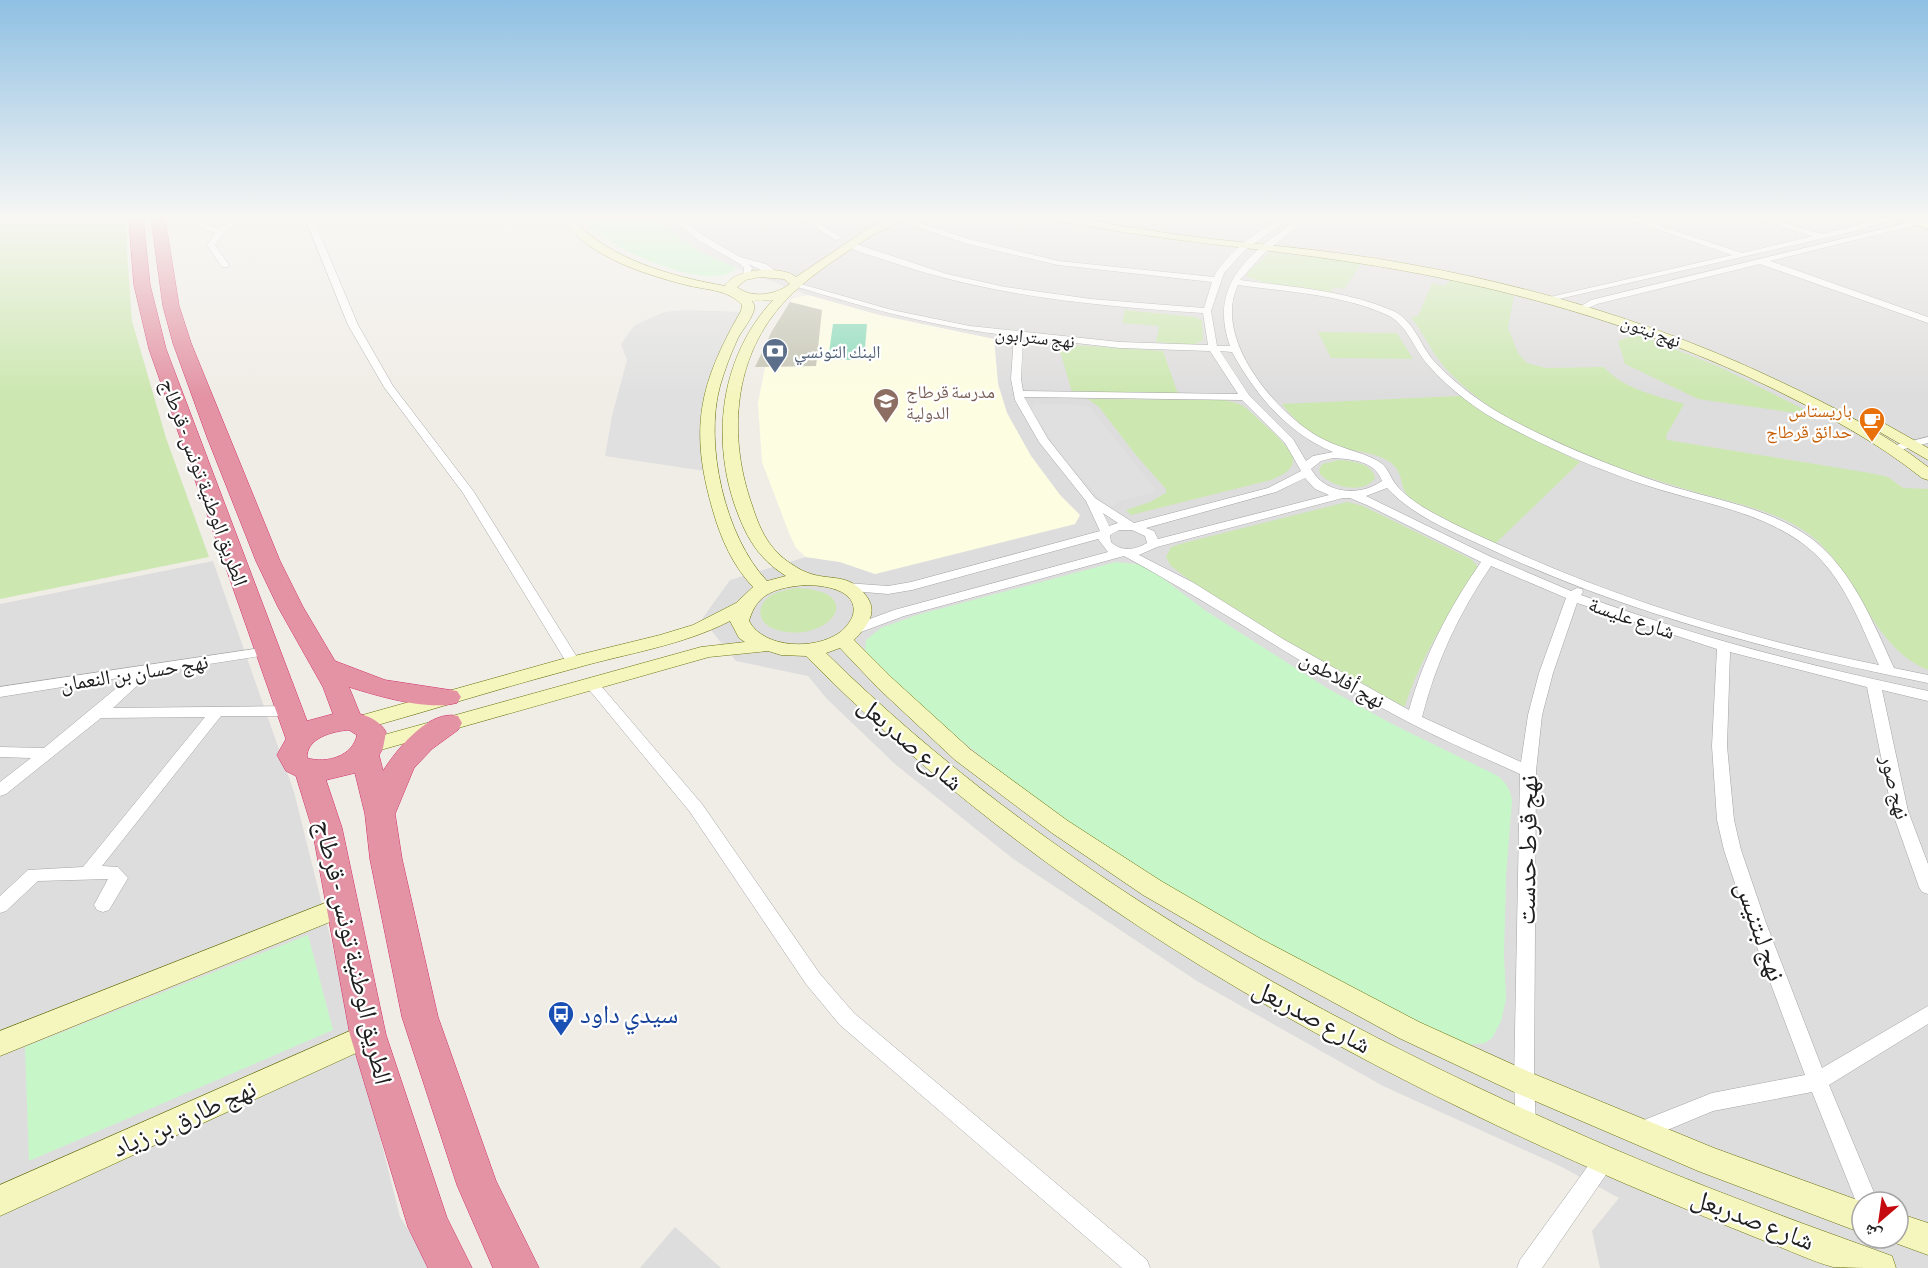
<svg xmlns="http://www.w3.org/2000/svg" width="1928" height="1268" font-family="'Asap Condensed','Noto Naskh Arabic',sans-serif">
<rect width="100%" height="100%" fill="#f0ede7"/>
<!-- residential -->
<g fill="#dedddd" fill-rule="evenodd">
<path d="M654,218H1928V1268H1600L1592,1231L1619,1198L1560,1166L1383,1086L1197,981L1012,858L895,764L827,699L808,676L736,661L702,619L730,580L806,557L840,562L875,574L1075,524L1080,515L1060,495L1031,456L1007,413L998,384L994,339L879,315L808,295L736,268L699,251ZM1862,1202H1898V1238H1862Z"/>
<polygon points="213,561 294,792 400,1217 433,1268 0,1268 0,604"/>
<polygon points="675,1227 721,1268 640,1268"/>
</g>
<!-- education -->
<polygon fill="#fdfde2" points="808,295 879,315 994,339 998,384 1007,413 1031,456 1060,495 1080,515 1075,524 875,574 840,562 806,557 796,548 789,533 762,462 758,403 765,367 816,366 822,310 790,302 794,298"/>
<!-- construction -->
<polygon fill="#c4c4b3" points="790,302 822,310 816,366 755,367 772,331"/>
<!-- grass -->
<g fill="#cce7b0">
<polygon points="0,218 127,218 127,252 132,321 166,438 209,557 0,599"/>
<polygon points="1269,253 1362,262 1344,289 1334,287 1330,294 1263,282 1247,277 1246,274"/>
<path d="M1452,278L1514,296L1508,328L1518,353L1527,363L1546,368L1604,367C1623,389 1657,396 1684,404L1666,436L1667,440L1870,473L1888,477L1903,488L1928,489V670C1868,646 1857,565 1803,530C1771,509 1729,502 1692,491C1612,467 1509,435 1450,373C1433,356 1425,335 1411,317L1418,316L1432,283L1445,286Z"/>
<polygon points="1125,310 1195,317 1202,320 1203,340 1193,345 1156,342 1159,326 1122,323"/>
<polygon points="1318,332 1397,333 1413,359 1331,358"/>
<polygon points="1637,334 1722,368 1817,416 1698,399 1625,364 1618,341"/>
<polygon points="1058,344 1163,351 1178,394 1072,392"/>
<path d="M1460,396L1517,431L1580,462L1495,544C1467,531 1432,519 1409,497C1398,486 1406,475 1390,462C1375,452 1358,452 1341,448C1317,441 1297,423 1282,404Z"/>
<path d="M1088,399L1224,400C1232,402 1239,403 1246,408C1255,416 1293,448 1293,459C1294,471 1279,476 1271,480L1131,515L1126,510L1150,502L1166,493V489L1135,454L1099,407Z"/>
<path d="M1339,460C1352,461 1372,463 1375,478C1363,495 1332,487 1320,474L1319,469L1323,464Z"/>
<path d="M1347,502L1363,506L1471,559L1480,569C1446,618 1421,655 1403,712L1219,603L1171,566L1166,557L1171,547L1180,544Z"/>
<path d="M796,588C870,590 829,645 777,630C759,625 754,608 770,596C778,591 787,590 796,588Z"/>
</g>
<!-- park -->
<g fill="#c7f7c9">
<path d="M579,218H654L699,251L736,268C712,297 597,243 579,218Z"/>
<path d="M1116,562L1145,565L1206,611L1327,688L1392,724L1498,776C1506,783 1510,789 1512,800L1506,876L1504,954L1506,999L1501,1021L1492,1038L1485,1043L1467,1045L1435,1032L1280,954L1088,837L1023,790L947,729L880,670L865,653L866,640L881,628L917,615Z"/>
<polygon points="308,935 333,1030 29,1161 25,1047"/>
</g>
<!-- pitch -->
<polygon fill="#89dab9" points="833,324 867,324 864,360 828,360"/>
<!-- parking -->
<g fill="#e0e0e0">
<polygon points="682,310 744,312 718,355 703,404 701,430 705,471 605,456 612,416 627,360 621,344 635,325 664,312"/>
<polygon points="1049,404 1084,405 1091,408 1152,485 1155,490 1153,493 1119,501 1111,508 1102,501 1064,459 1033,411 1033,405"/>
</g>
<g fill="none" stroke-linecap="round" stroke-linejoin="round">
<!-- street casing -->
<g stroke="#a4a4a4" stroke-width="1">
<g id="street">
<polygon points="191,218 200,218 208,225 219,229 235,218 244,218 223,234 215,245 229,265 228,267 222,267 207,245 215,233 202,229"/>
<polygon points="305,218 313,218 358,325 393,386 474,492 580,662 578,665 568,665 463,493 384,387 348,325"/>
<polygon points="671,218 680,218 704,236 740,257 766,264 778,273 771,275 749,264 752,268 750,275 743,277 744,268 740,264 698,240"/>
<polygon points="802,218 811,218 842,238 835,240"/>
<path d="M892,218H904L969,239L1058,261L1214,277C1221,258 1270,218 1290,218L1245,250L1224,273L1211,311L1217,346H1230C1212,295 1236,265 1276,235C1287,228 1296,218 1309,218L1266,251L1240,280C1291,287 1344,290 1391,310C1414,319 1419,344 1434,361C1456,385 1485,406 1514,421C1562,446 1613,467 1664,484C1714,500 1769,507 1812,539C1853,571 1873,622 1894,668L1928,675V683C1779,653 1632,615 1492,550C1456,533 1415,518 1387,488L1366,496L1489,556L1571,591L1577,588L1582,589L1583,592L1581,595C1695,637 1810,666 1928,691V701L1882,690L1908,811L1928,864V894L1922,892L1919,887L1892,811L1867,687L1730,652L1727,746L1734,820L1741,850L1766,923L1822,1068L1928,1006V1024L1829,1085L1878,1202H1862V1211L1859,1209L1812,1092L1713,1111L1641,1141L1634,1138L1631,1131L1634,1124L1712,1093L1805,1075L1748,923L1724,850L1717,820L1712,746L1717,649L1577,603L1553,673L1542,715L1536,771L1534,1083L1536,1125L1533,1132L1526,1134L1519,1132L1516,1125L1514,1083L1520,774C1483,757 1444,741 1408,722C1311,671 1220,608 1124,556L904,616L861,632H851L849,629L851,626L894,610L1108,552L1098,539L912,590L888,594L841,590L840,587L841,584L846,583L888,586L911,582L1100,531L1086,501L1039,442L1015,400L1011,379L1014,336C938,328 867,308 794,286V282L892,310L970,326L1120,342L1208,345L1203,313C1099,306 997,297 897,264C881,258 860,254 846,245L853,243L947,274L1005,287L1091,299L1204,308L1212,282L1058,265L964,243ZM1238,285C1287,292 1339,294 1385,314C1407,323 1413,348 1428,365C1450,390 1478,411 1507,426C1555,451 1606,473 1658,489C1707,504 1759,512 1802,543C1842,572 1859,621 1879,665C1753,640 1628,603 1511,550C1486,539 1461,528 1437,515C1422,507 1404,496 1394,482C1389,474 1387,466 1378,461C1360,451 1338,448 1319,437C1275,412 1212,338 1238,285ZM1023,337L1120,348L1210,351L1238,394L1023,391L1021,379ZM1220,351L1232,352C1255,394 1287,433 1333,452L1313,456L1306,461L1293,439L1249,395ZM1024,397L1242,400L1285,443L1301,471L1268,488L1134,523L1095,498L1048,439ZM1333,458C1352,459 1375,461 1382,481C1359,497 1325,494 1311,469L1321,461ZM1305,478L1315,489L1329,495L1158,539L1154,531L1146,528L1276,492ZM1343,498H1350L1369,506L1481,562C1449,608 1424,656 1409,710L1283,639L1194,583L1139,555L1157,547ZM1103,513L1118,523L1109,526ZM1119,530H1132L1145,536L1147,543C1135,550 1121,552 1111,542L1110,535ZM1491,566L1566,598L1539,673L1528,715L1521,762L1422,717C1436,662 1459,613 1491,566Z"/>
<polygon points="1624,218 1636,218 1742,253 1813,236 1755,218 1767,218 1822,234 1884,218 1896,218 1855,231 1550,301 1550,297 1732,255"/>
<polygon points="1928,218 1928,222 1770,261 1928,317 1928,323 1760,264 1597,304 1582,311 1578,308 1591,300"/>
<polygon points="1928,437 1928,443 1892,452 1887,449 1888,447"/>
<polygon points="268,647 275,651 273,654 151,673 113,708 290,706 297,711 290,716 221,716 102,866 118,867 128,878 109,910 103,912 97,910 94,905 108,879 38,881 6,911 0,913 0,896 28,870 83,867 205,717 101,718 6,794 0,796 0,782 31,758 0,757 0,747 44,748 131,676 0,697 0,687"/>
<polygon points="591,678 596,680 702,804 820,974 854,1013 1147,1260 1150,1268 1122,1268 840,1025 806,984 690,812 586,686 584,683 586,680"/>
<polygon points="1605,1149 1612,1152 1616,1159 1612,1166 1542,1268 1517,1268 1520,1260 1598,1152"/>
</g>
</g>
<!-- secondary casing -->
<g stroke="#6a730b" stroke-width="1">
<g id="secondary">
<path d="M560,218H571C611,260 670,276 725,286C735,268 781,265 796,277L866,230L889,218H902C894,226 881,230 871,236C835,260 796,283 771,318C732,372 730,443 752,505C759,527 767,546 787,561C793,565 800,570 806,572C829,582 849,571 867,597C879,614 865,628 854,640L892,678L971,750L1068,821L1161,881L1261,939L1419,1022L1534,1074L1714,1148L1863,1202L1862,1233L1698,1171L1514,1092L1399,1038L1243,953L1143,895L1052,833L955,760L878,688L840,648L826,653C1050,873 1327,1025 1614,1149C1677,1176 1740,1200 1804,1224C1833,1235 1863,1245 1892,1256L1896,1268C1877,1268 1852,1268 1833,1267C1811,1261 1789,1250 1767,1242C1720,1223 1673,1204 1626,1184C1324,1053 1039,892 806,656L781,655L768,651L709,657L370,753L362,751L359,746L362,741L701,647L745,642L739,638L730,621C681,646 628,653 576,668C504,687 432,710 360,730L352,728L349,723L352,718L566,658L660,635L693,625L736,603L753,587C733,566 721,539 713,511C689,429 699,384 741,311L742,305C728,289 705,290 686,285C640,273 590,257 560,218ZM760,277L784,279L790,284C775,295 752,299 737,287L746,280ZM773,300C722,355 711,433 734,503C745,535 757,558 786,576L767,581C725,537 704,444 720,386C725,369 731,353 738,338C743,329 751,320 754,310C755,305 754,305 752,301ZM805,585C822,585 859,589 853,615C851,621 845,629 839,633C815,650 764,649 749,621C757,592 777,588 805,585Z"/>
<path d="M1057,218C1083,218 1108,224 1134,228C1160,232 1186,236 1212,239C1277,246 1343,252 1408,264C1537,287 1662,325 1781,382C1832,406 1883,432 1928,467V480L1922,478C1877,442 1826,415 1774,389C1640,324 1498,284 1351,262C1255,247 1158,241 1062,221Z"/>
<polygon points="1895,218 1912,218 1928,223 1928,229"/>
<polygon points="1871,416 1928,448 1928,460 1866,424 1863,421 1866,418"/>
<polygon points="343,896 352,899 356,906 352,913 0,1056 0,1031"/>
<polygon points="368,1023 378,1027 382,1035 378,1043 0,1216 0,1185"/>
<polygon points="1898,1213 1928,1223 1928,1255 1887,1240 1886,1238 1898,1238"/>
</g>
</g>
<!-- highway casing -->
<g stroke="#d2306b" stroke-width="1">
<path id="highway" d="M129,218H143L150,285L166,349L307,721L333,714L323,687L278,607L256,561L207,437L173,343L163,306L151,218H165L179,306L191,343L280,561L303,607L335,661L385,680L457,691L461,697L457,703C427,711 378,696 349,687L360,714C372,717 380,722 386,732L383,748L379,755L383,771C397,749 429,709 458,716L462,723L458,730L432,749L414,768L395,814L402,859L438,1017L496,1181L539,1268H493L457,1185L402,1017L370,859L365,814L355,773L326,780L342,828L386,1035L447,1218L472,1268H428L408,1227L350,1035L312,828L296,776L286,771L277,755L286,739L149,349L134,285ZM349,730L357,735C353,756 327,764 307,758C306,738 333,731 349,730Z"/>
</g>
<!-- street -->
<use href="#street" fill="#fff" fill-rule="evenodd"/>
<!-- secondary -->
<use href="#secondary" fill="#f5f6be" fill-rule="evenodd"/>
<!-- highway -->
<use href="#highway" fill="#e393a4" fill-rule="evenodd"/>
</g>
<!-- sky -->
<linearGradient id="sky" x2="0" y2="1"><stop stop-color="#8fc0e3"/><stop offset="0.55" stop-color="#f8f7f4"/><stop offset="1" stop-color="#f8f7f4" stop-opacity="0"/></linearGradient>
<rect width="1928" height="396" fill="url(#sky)"/>
<!-- icons -->
<defs>
<g id="bank-pin" transform="scale(1.35)"><path d="M0 17L-7.5 6A9.5 9.5 0 1 1 7.5 6Z" fill="#5c6f8a" stroke="#fff"/><path d="M-6-4H6V4H-6ZM0-2.3a2.3 2.3 0 1 0 0 4.6a2.3 2.3 0 1 0 0-4.6Z" fill="#fff"/></g>
<g id="school-pin" transform="scale(1.35)"><path d="M0 17L-7.5 6A9.5 9.5 0 1 1 7.5 6Z" fill="#8d6e63" stroke="#fff"/><path d="M0-5L7-2L0 1L-7-2ZM-4 1L0 2.5L4 1V4Q0 6-4 4Z" fill="#fff"/></g>
<g id="cafe-pin" transform="scale(1.35)"><path d="M0 17L-7.5 6A9.5 9.5 0 1 1 7.5 6Z" fill="#e8710a" stroke="#fff"/><path d="M-5.5-4.5H6V0H3Q3 3.5 0 3.5H-2.5Q-5.5 3.5-5.5 0ZM3-3.2v2h1.7v-2ZM-6 4.5H4V6H-6Z" fill="#fff"/></g>
<g id="bus-pin" transform="scale(1.35)"><path d="M0 17L-7.5 6A9.5 9.5 0 1 1 7.5 6Z" fill="#1a4fb4" stroke="#fff"/><path d="M-5-6H5V4H4V6H2V4H-2V6H-4V4H-5ZM-3.5-4V0h7V-4ZM-3.5 1.2v1.5H-2V1.2ZM2 1.2v1.5H3.5V1.2Z" fill="#fff"/></g>
</defs>
<g fill-rule="evenodd">
<use href="#bank-pin" x="775" y="351"/>
<use href="#school-pin" x="886" y="401"/>
<use href="#cafe-pin" x="1872" y="420"/>
<use href="#bus-pin" x="561" y="1014"/>
</g>
<g text-anchor="middle" dominant-baseline="central" stroke-width="4.5" stroke-linejoin="round" paint-order="stroke">
<!-- far-street labels -->
<g font-size="18" fill="#202020" stroke="#fff">
<text transform="translate(1651 331) rotate(20)">نهج نبتون</text>
<text transform="translate(1035 337) rotate(6)">نهج سترابون</text>
</g>
<!-- far-service labels -->
<g font-size="18" fill="#4e5e75" stroke="#fff" text-anchor="start">
<text x="794" y="351">البنك التونسي</text>
</g>
<!-- far-education labels -->
<g font-size="18" fill="#785e54" stroke="#fff" text-anchor="start">
<text x="906" y="391">مدرسة قرطاج<tspan x="906" dy="21">الدولية</tspan></text>
</g>
<!-- far-food labels -->
<g font-size="18" fill="#c56008" stroke="#fff" text-anchor="end">
<text x="1852" y="410">باريستاس<tspan x="1852" dy="21">حدائق قرطاج</tspan></text>
</g>
<!-- street labels -->
<g font-size="21" fill="#202020" stroke="#fff">
<text transform="translate(205 482) rotate(70)">الطريق الوطنية تونس - قرطاج</text>
<text transform="translate(1632 617) rotate(19)">شارع عليسة</text>
<text transform="translate(134 672) rotate(-9)">نهج حسان بن النعمان</text>
<text transform="translate(1343 679) rotate(30)">نهج أفلاطون</text>
<text transform="translate(1896 787) rotate(76)">نهج صور</text>
</g>
<!-- near-street labels -->
<g font-size="26" fill="#202020" stroke="#fff">
<text transform="translate(911 743) rotate(41)">شارع صدربعل</text>
<text transform="translate(1527 850) rotate(-89)">نهج قرط حدست</text>
<text transform="translate(1761 931) rotate(71)">نهج لبتنيس</text>
<text transform="translate(354 952) rotate(77)">الطريق الوطنية تونس - قرطاج</text>
<text transform="translate(1312 1016) rotate(28)">شارع صدربعل</text>
<text transform="translate(184 1118) rotate(-24)">نهج طارق بن زياد</text>
<text transform="translate(1753 1219) rotate(21)">شارع صدربعل</text>
</g>
<!-- near-transit labels -->
<g font-size="26" fill="#164399" stroke="#fff" text-anchor="start">
<text x="580" y="1014">سيدي داود</text>
</g>
</g>
<!-- north arrow -->
<g transform="translate(1880 1220) rotate(209)"><circle r="28" fill="#ffffff" stroke="#a6a6a6" stroke-width="1.5"/>
<path d="M0-4.5L10 22L0 15L-10 22Z" fill="#c50b0f"/>
<text y="-9" font-size="16" font-weight="bold" text-anchor="middle" fill="#202020">ش</text>
</g>
</svg>
